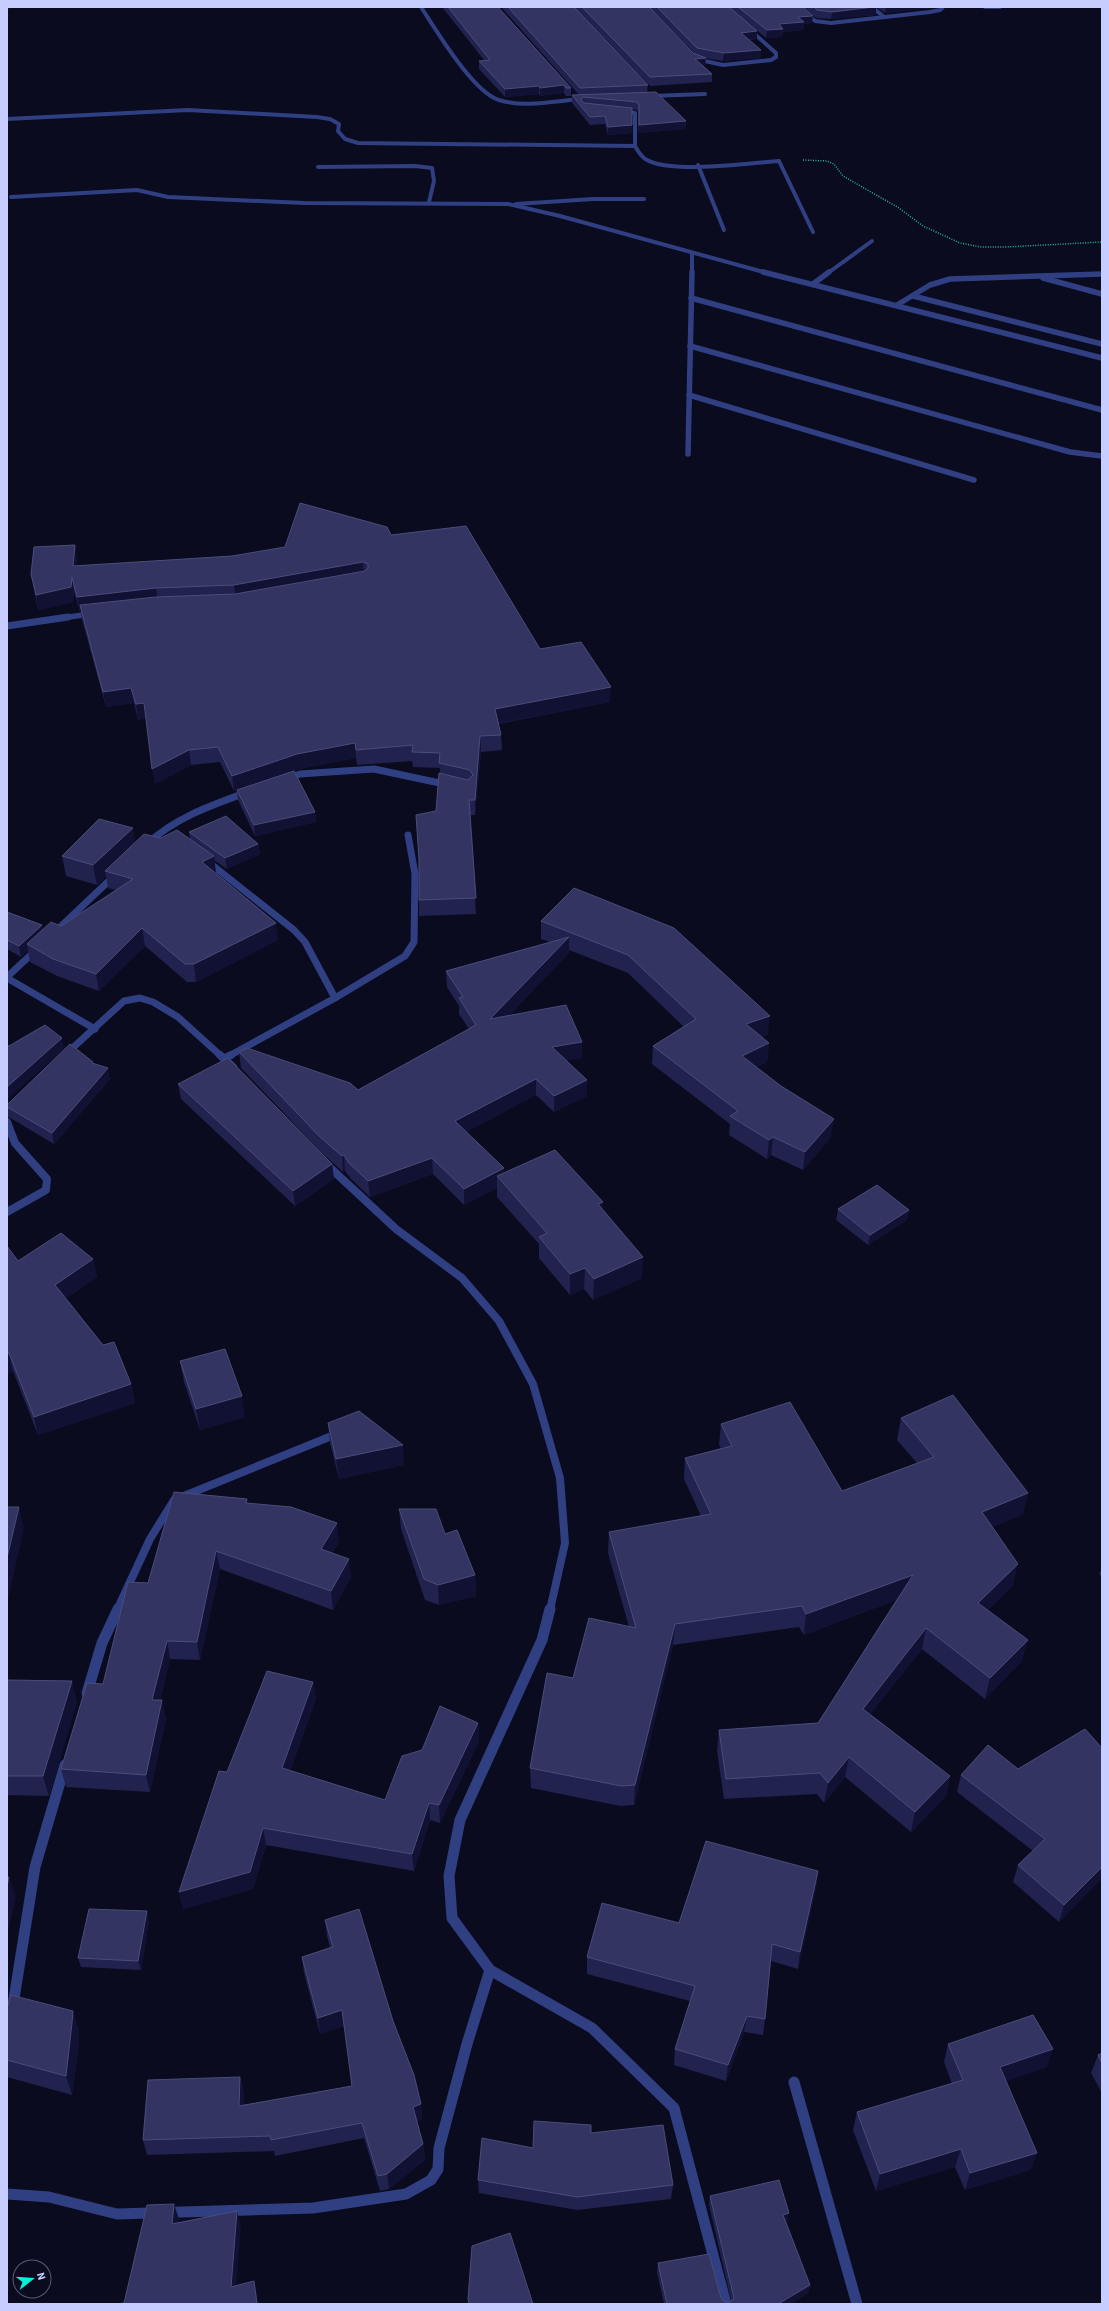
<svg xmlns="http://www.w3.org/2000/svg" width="1109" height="2311" font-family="'Source Sans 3',sans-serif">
<rect width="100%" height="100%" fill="#0a0b1f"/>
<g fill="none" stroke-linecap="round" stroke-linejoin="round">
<!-- path -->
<polyline stroke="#22b98f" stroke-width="1.5" stroke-dasharray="1 1.5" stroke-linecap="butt" points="803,160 827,161 834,164 843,176 899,208 923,226 960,243 981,247 1006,247 1102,242"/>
<!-- street-far4 -->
<g stroke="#303f82" stroke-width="4">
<path d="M421,7C436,30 473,92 499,100C524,108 555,101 581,99"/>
<polyline points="799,7 815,21 831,23 930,12 940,10 943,7"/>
<polyline points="872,7 884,17"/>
<polyline points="985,7 1000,7"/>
<polyline points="696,59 723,65 771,60 776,57 776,53 749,29"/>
<polyline points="651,96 705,94"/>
<polyline points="621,110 635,113 635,146"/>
<path d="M7,119L188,110L317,117L330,119L339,124L338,131L345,139L358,143L635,146C638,151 641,157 647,160C672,174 749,163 779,161L813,232"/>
<polyline points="698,165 724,230"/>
<polyline points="318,167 415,166 432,168 434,181 429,202"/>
<polyline points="11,197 137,190 168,197 304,203 508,204 560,216 767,273"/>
<polyline points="516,204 593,199 644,199"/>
<polyline points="692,273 692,253"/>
<polyline points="828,273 872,241"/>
</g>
<!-- street-far3 -->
<g stroke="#303f82" stroke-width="5.5">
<polyline points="763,272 1102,358"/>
<polyline points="1043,278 1102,294"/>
<polyline points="813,284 829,272"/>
<polyline points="913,296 1102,344"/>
<polyline points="691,298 1102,410"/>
<polyline points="897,305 930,285 950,279 1102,274"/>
<polyline points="690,346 1070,452 1102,456"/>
<polyline points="689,395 974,480"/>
<polyline points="688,454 692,272"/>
<polyline points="61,618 91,614"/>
</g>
<!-- street-far2 -->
<g stroke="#303f82" stroke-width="7">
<polyline points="7,626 68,617"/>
<polyline points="287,779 300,774 374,769 449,785"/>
<path d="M147,844C176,817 212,805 248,792"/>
<polyline points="207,861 294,930 305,942 335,998"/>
<polyline points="55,932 114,876"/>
<polyline points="7,977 36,950"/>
<polyline points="7,978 95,1029"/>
<polyline points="66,1054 124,1001 140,998 153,1002 178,1017 221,1056"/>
<polyline points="229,1056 335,998 405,956 414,942 415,874 408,835"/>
</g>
<!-- street-far1 -->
<g stroke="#303f82" stroke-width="8">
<polyline points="220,1055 233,1067"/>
<polyline points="225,1058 231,1055"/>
<polyline points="7,1122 15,1143 47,1179 46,1190 7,1212"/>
<polyline points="325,1163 396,1229 462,1278 499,1321 533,1384 560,1478 565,1543 550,1610"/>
<polyline points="117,1610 150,1539 174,1500 339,1433"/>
</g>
<!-- street -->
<g stroke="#303f82" stroke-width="11">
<polyline points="550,1609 542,1640 460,1820 449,1876 452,1918 490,1970 592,2028 674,2108 726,2304"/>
<polyline points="87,1693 102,1643 118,1609"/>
<polyline points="13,2005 35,1867 65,1765"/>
<polyline points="794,2082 857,2304"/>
<polyline points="7,2194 49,2197 117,2214 313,2208 406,2194 431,2180 438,2169 439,2148 467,2044 490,1970"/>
</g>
</g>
<!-- wall -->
<g fill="#21224e">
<polygon points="442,7 498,7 571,88 571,96 566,96 564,93 540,96 539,94 505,97 479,69 479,61 484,60"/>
<polygon points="501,7 574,7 648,85 647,92 686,121 685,129 638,133 638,113 637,110 632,109 632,133 608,135 605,124 590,125 572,103 572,95 579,95"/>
<polygon points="574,7 649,7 693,53 695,54 649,7 803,7 812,23 804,24 803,30 783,32 782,37 766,38 744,20 757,31 757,39 749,40 761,58 723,61 705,58 705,66 703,66 712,74 712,82 650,86"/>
<polygon points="804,7 932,7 932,8 885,13 876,7 876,15 831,19 816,18"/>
<polygon points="391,535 610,702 498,724 501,735 502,750 481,752 475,815 470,815 476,914 419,916 419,863 416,815 436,811 440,774 440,768 413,767 412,761 357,765 356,758 299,769 294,771 315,812 316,822 255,836 238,800 237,790 234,791 220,762 191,765 155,784 146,718 138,720 134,703 106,707 82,620 81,612 80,612 74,591 73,602 38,610 31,574 75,545 77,560 76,566 232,556"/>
<polygon points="189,832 258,844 260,854 227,869 214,860 216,873 278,940 196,982 187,982 145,946 99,991 57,976 30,962 28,950 21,957 7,949 7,912 42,930 61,926 116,890 108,888 106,876 97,885 66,876 62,856 161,838 190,839"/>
<polygon points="574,888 768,1034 761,1037 769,1043 767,1062 756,1067 831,1137 803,1170 771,1155 767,1159 729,1135 730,1124 652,1064 653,1046 684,1027 628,973 569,950 569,953 509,1015 582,1058 566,1060 587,1080 587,1096 554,1112 536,1095 466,1132 504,1168 504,1173 603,1202 603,1210 642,1278 593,1300 584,1289 570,1295 539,1258 539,1244 497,1197 497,1188 464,1205 433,1174 370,1197 351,1179 345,1171 343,1172 322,1153 241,1068 239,1052 358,1090 469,1029 459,1014 459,1006 447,987 446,971 550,942 541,939 541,921"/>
<polygon points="94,1064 110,1079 54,1144 7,1116 7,1104"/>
<polygon points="178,1084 332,1164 334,1179 295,1206 181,1099"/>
<polygon points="838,1209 909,1210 907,1220 868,1245 836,1220"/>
<polygon points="7,1246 18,1261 93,1259 97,1277 66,1298 131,1384 135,1403 38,1435 13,1371 7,1374"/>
<polygon points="180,1361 245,1417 200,1430 184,1382"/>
<polygon points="901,1418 1028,1493 1023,1514 992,1527 1013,1585 988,1610 1022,1661 985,1699 922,1649 870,1714 950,1776 946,1796 911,1832 845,1777 824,1803 817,1794 724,1799 717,1751 719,1730 818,1723 896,1600 804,1635 799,1627 673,1645 634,1805 620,1806 531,1788 530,1768 573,1678 629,1627 608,1553 609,1532 701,1516 684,1479 685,1458 721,1448 719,1445 721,1424 842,1491 917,1463 897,1440"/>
<polygon points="328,1423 404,1465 339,1479 330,1443"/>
<polygon points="247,1499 247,1503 339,1542 332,1553 351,1577 333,1610 220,1569 200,1660 170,1659 160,1700 166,1718 150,1792 66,1787 61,1769 103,1684 148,1583"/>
<polygon points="399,1509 445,1534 475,1575 476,1596 439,1605 425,1600 401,1529"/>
<polygon points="1102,1566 1102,1576 1099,1575"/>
<polygon points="7,1680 77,1701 49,1796 7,1795"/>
<polygon points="313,1682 316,1699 290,1771 385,1800 422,1750 478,1723 479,1741 440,1823 430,1820 414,1871 266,1845 253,1889 183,1909 179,1892 227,1772"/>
<polygon points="1102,1748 1102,1878 1059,1922 1013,1882 1018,1865 1033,1851 957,1792 961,1775 1018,1769"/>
<polygon points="818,1871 816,1888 798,1969 771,1961 765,2019 763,2035 744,2032 726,2081 674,2065 675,2049 690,2001 587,1974 587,1957"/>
<polygon points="325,1920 393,2021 421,2104 422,2120 417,2121 423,2144 425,2160 389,2189 380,2191 364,2138 275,2156 274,2151 147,2155 143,2140 240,2077 244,2093 243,2105 352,2086 344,2026 320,2034 304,1973 302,1957 330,1947 327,1936"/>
<polygon points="149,1921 141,1970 81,1967 78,1958"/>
<polygon points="7,2008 79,2030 79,2042 72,2095 7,2077"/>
<polygon points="948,2044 1047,2067 1006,2081 1037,2153 1030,2170 965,2190 955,2167 876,2191 853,2130 857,2112 952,2084 944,2062"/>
<polygon points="1102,2053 1102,2093 1091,2073 1098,2055"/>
<polygon points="591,2133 673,2185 671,2199 577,2210 479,2193 478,2180 533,2148"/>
<polygon points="710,2196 789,2213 787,2222 786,2222 810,2285 808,2293 790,2304 664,2304 657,2272 658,2263 721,2298 725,2302 729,2303 731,2300 709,2205"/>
</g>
<!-- shaded-wall -->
<g fill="#101133">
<polygon points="7,7 14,7 7,12"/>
<polygon points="876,7 876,15 831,19 832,12"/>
<polygon points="886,7 932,7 932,8 885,13"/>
<polygon points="813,16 812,23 804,24 803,30 783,32 782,37 766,38 767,30 779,24 798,17"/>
<polygon points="757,31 757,39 741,40 741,33"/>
<polygon points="761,50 761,58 723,61 724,53"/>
<polygon points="706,58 705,66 695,67 695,59"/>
<polygon points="564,85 564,93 540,96 540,88"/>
<polygon points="539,86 539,94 505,97 505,89"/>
<polygon points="686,121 685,129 638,133 639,125"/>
<polygon points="632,125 632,133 608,135 608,127"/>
<polygon points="75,545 77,560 75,581 73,566"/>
<polygon points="363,562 364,577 236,600 234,585"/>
<polygon points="72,577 74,591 73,602 38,610 36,595"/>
<polygon points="156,588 158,603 80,605 81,612 80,612 77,597"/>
<polygon points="611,687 610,702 495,724 495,709"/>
<polygon points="131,688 134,703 106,707 103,692"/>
<polygon points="144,703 147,718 138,720 136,704"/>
<polygon points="480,736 481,752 475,815 475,800"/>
<polygon points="355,743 356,758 299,769 234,791 232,776 297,754"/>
<polygon points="189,750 191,765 155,784 152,769"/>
<polygon points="315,812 316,822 255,836 254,825"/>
<polygon points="133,828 136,848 105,871 106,876 97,885 93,865"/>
<polygon points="258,844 260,854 227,869 225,858"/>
<polygon points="214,856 216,874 202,862"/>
<polygon points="276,923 278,940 196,982 194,964"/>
<polygon points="42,925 44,935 27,944 28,950 21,957 19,946"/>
<polygon points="142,928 145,946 99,991 96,974"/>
<polygon points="569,937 569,953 491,1035 490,1019"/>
<polygon points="770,1016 768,1034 744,1042 746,1024"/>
<polygon points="62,1038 64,1049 11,1096 7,1101 7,1087 9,1085"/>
<polygon points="582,1042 582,1058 552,1063 552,1047"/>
<polygon points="769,1043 767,1062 741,1074 742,1056"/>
<polygon points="108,1068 110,1079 54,1144 52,1133"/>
<polygon points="536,1079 536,1095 456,1137 455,1121"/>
<polygon points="587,1080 587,1096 554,1112 554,1096"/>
<polygon points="834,1119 831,1137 803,1170 805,1152"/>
<polygon points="773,1137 771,1155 767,1159 769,1140"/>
<polygon points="344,1155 345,1171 343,1172 342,1156"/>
<polygon points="432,1158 433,1174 370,1197 368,1181"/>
<polygon points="332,1164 334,1179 295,1206 293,1191"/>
<polygon points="504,1168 504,1184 497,1176 497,1188 464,1205 464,1189"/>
<polygon points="603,1202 603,1223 598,1204"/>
<polygon points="909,1210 907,1220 868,1245 870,1235"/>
<polygon points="643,1257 642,1278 593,1300 594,1279"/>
<polygon points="93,1259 97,1277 59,1303 55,1285"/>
<polygon points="585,1268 584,1289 570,1295 570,1274"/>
<polygon points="9,1353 13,1371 7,1374 7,1354"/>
<polygon points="131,1384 135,1403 38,1435 34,1417"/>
<polygon points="242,1396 245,1417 200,1430 196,1409"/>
<polygon points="403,1445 404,1465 339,1479 336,1459"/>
<polygon points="1028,1493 1023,1514 977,1533 982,1512"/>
<polygon points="19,1507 24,1528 7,1604 7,1558"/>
<polygon points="337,1523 339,1542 323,1567 321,1549"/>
<polygon points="216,1551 220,1569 200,1660 197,1642"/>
<polygon points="349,1559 351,1577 333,1610 331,1591"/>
<polygon points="1018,1564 1013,1585 974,1624 978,1603"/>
<polygon points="475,1575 476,1596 439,1605 438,1585"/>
<polygon points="913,1575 909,1595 804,1635 806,1614"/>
<polygon points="675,1624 673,1645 634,1805 635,1785"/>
<polygon points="926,1628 922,1649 859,1729 863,1709"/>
<polygon points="1028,1640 1022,1661 985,1699 990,1678"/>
<polygon points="167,1641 170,1659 156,1717 152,1700"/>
<polygon points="72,1681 77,1701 49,1796 43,1776"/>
<polygon points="313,1682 316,1699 285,1786 282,1768"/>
<polygon points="162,1700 166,1718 150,1792 146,1775"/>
<polygon points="478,1723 479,1741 440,1823 439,1805"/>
<polygon points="849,1757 845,1777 824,1803 828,1783"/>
<polygon points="950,1776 946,1796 911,1832 915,1812"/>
<polygon points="429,1803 430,1820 414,1871 412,1854"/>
<polygon points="263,1828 266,1845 253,1889 183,1909 179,1892"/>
<polygon points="1102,1867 1102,1878 1059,1922 1064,1905"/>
<polygon points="818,1871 816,1888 798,1969 800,1952"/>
<polygon points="9,1877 16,1897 7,1937 7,1886"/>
<polygon points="147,1911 149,1921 141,1970 138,1961"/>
<polygon points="342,2010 344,2026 320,2034 318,2018"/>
<polygon points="73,2011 79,2030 79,2042 72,2095 66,2076"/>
<polygon points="747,2016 744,2032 726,2081 728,2065"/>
<polygon points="1053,2049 1047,2067 995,2085 1000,2067"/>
<polygon points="240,2077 244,2093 242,2121 239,2106"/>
<polygon points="421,2104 422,2120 415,2122 413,2107"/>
<polygon points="423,2144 425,2160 389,2189 387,2174"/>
<polygon points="961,2149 955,2167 876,2191 880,2174"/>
<polygon points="1037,2153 1030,2170 965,2190 970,2173"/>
<polygon points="174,2204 179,2219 177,2239 172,2224"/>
<polygon points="237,2211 241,2226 235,2302 231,2287"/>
<polygon points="789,2213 787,2222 782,2223 783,2215"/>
<polygon points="254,2281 258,2296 259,2304 257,2304"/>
<polygon points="810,2285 808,2293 790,2304 778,2304"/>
</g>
<!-- building -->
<g fill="#333461" stroke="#4a4c7a">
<polygon points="448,7 498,7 571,88 566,88 564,85 540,88 539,86 505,89 479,61 490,60"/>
<polygon points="508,7 574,7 648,85 580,88"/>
<polygon points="582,7 649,7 693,53 706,58 695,59 712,74 650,77"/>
<polygon points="657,7 729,7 757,31 741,33 761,50 724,53 697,48"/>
<polygon points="738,7 803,7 813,16 798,17 804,22 779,24 783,29 767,30"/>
<polygon points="814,7 874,7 832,12 817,10"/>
<polygon points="656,92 686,121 639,125 639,105 637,102 583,97 581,100 584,103 632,108 632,125 608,127 605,116 590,117 572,95"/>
<polygon points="300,503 387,527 391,535 466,526 540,649 581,642 611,687 495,709 501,735 480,736 475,800 469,800 476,898 419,900 419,859 416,815 436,811 439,773 468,780 473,775 470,770 439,763 440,753 412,752 413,745 356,750 355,743 297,754 232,776 218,747 189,750 152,769 144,703 136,704 131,688 103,692 80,605 156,597 235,594 365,571 368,568 368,564 363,562 234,585 156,588 77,597 72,577 71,587 36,595 31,574 34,547 75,545 73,566 232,556 285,547"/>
<polygon points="294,771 315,812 254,825 237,790"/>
<polygon points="226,816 258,844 225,858 189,832"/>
<polygon points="99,819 133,828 93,865 62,856"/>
<polygon points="177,830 214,856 202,862 276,923 194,964 185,964 142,928 96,974 53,959 27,944 51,922 61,926 133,879 105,871 144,834 161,838"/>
<polygon points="574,888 674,928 770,1016 746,1024 769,1043 742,1056 781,1086 834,1119 805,1152 773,1137 769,1140 730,1116 738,1111 653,1046 696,1019 628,955 541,921"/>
<polygon points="7,912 42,925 19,946 7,940"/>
<polygon points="569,937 490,1019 566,1005 582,1042 552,1047 587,1080 554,1096 536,1079 455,1121 504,1168 464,1189 432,1158 368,1181 349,1163 344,1155 342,1156 320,1137 239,1052 247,1048 350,1083 358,1090 476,1025 459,998 463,997 446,971"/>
<polygon points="45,1025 62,1038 7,1087 7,1045 9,1046"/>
<polygon points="70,1044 93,1062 92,1063 108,1068 52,1133 7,1107 7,1104 9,1103"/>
<polygon points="228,1058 332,1164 293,1191 178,1084"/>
<polygon points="555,1150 603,1202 598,1204 643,1257 594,1279 585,1268 570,1274 539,1237 547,1233 497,1176"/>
<polygon points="877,1185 909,1210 870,1235 838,1209"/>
<polygon points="61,1233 93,1259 55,1285 103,1345 114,1342 131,1384 34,1417 9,1353 7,1354 7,1246 18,1261"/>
<polygon points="225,1349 242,1396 196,1409 180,1361"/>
<polygon points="953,1395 1028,1493 982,1512 1018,1564 978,1603 1028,1640 990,1678 926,1628 863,1709 950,1776 915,1812 849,1757 828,1783 820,1773 726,1779 719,1730 818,1723 913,1575 806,1614 802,1606 675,1624 635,1785 621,1786 530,1768 547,1673 573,1678 589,1618 636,1628 609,1532 711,1514 685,1458 732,1446 721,1424 790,1402 842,1491 934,1457 901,1418"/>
<polygon points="359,1411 403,1445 336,1459 328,1423"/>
<polygon points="174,1492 247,1499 246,1503 291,1507 337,1523 321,1549 349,1559 331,1591 216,1551 197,1642 167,1641 152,1700 162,1700 146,1775 61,1769 87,1683 103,1684 128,1582 148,1583"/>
<polygon points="7,1507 19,1507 7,1558"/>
<polygon points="399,1509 436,1509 445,1534 457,1530 475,1575 438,1585 424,1579"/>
<polygon points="267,1671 313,1682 282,1768 385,1800 402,1756 422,1750 440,1706 478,1723 439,1805 429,1803 412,1854 263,1828 250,1872 179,1892 219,1771 227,1772"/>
<polygon points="7,1680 72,1681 43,1776 7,1776"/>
<polygon points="1085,1729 1102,1748 1102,1867 1064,1905 1018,1865 1045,1839 961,1775 988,1745 1018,1769"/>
<polygon points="706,1841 818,1871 800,1952 772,1944 765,2019 747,2016 728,2065 675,2049 695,1986 587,1957 602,1903 679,1923"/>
<polygon points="7,1877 9,1877 7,1886"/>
<polygon points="89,1909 147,1911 138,1961 78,1958"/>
<polygon points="359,1909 393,2021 414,2075 421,2104 413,2107 423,2144 387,2174 378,2176 362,2123 271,2140 270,2136 143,2140 148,2080 240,2077 239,2106 352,2086 342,2010 318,2018 302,1957 333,1947 325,1920"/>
<polygon points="11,1995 73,2011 72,2023 66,2076 7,2060 7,2008"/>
<polygon points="1033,2015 1053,2049 1000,2067 1037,2153 970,2173 961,2149 880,2174 857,2112 963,2080 948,2044"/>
<polygon points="1102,2053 1102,2063 1098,2055"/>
<polygon points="534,2121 591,2125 591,2133 663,2125 673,2185 577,2197 478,2180 482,2138 533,2148"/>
<polygon points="779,2180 789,2213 783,2215 810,2285 778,2304 761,2304 761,2303 755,2304 667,2304 658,2263 709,2254 721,2298 725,2302 729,2303 734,2298 710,2196"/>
<polygon points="174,2204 172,2224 237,2211 231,2287 254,2281 257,2304 115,2304 124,2303 147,2205"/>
<polygon points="510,2233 533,2304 469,2304 468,2299 472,2246"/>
</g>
<!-- border -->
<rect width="1109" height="2311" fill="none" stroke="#c8cdff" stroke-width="16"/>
<!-- north arrow -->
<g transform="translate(32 2279) rotate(73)"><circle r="19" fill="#0a0b1f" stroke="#565979"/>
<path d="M0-3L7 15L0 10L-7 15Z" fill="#00f3d6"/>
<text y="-6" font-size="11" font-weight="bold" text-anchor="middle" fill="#c8cdff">N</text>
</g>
</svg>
